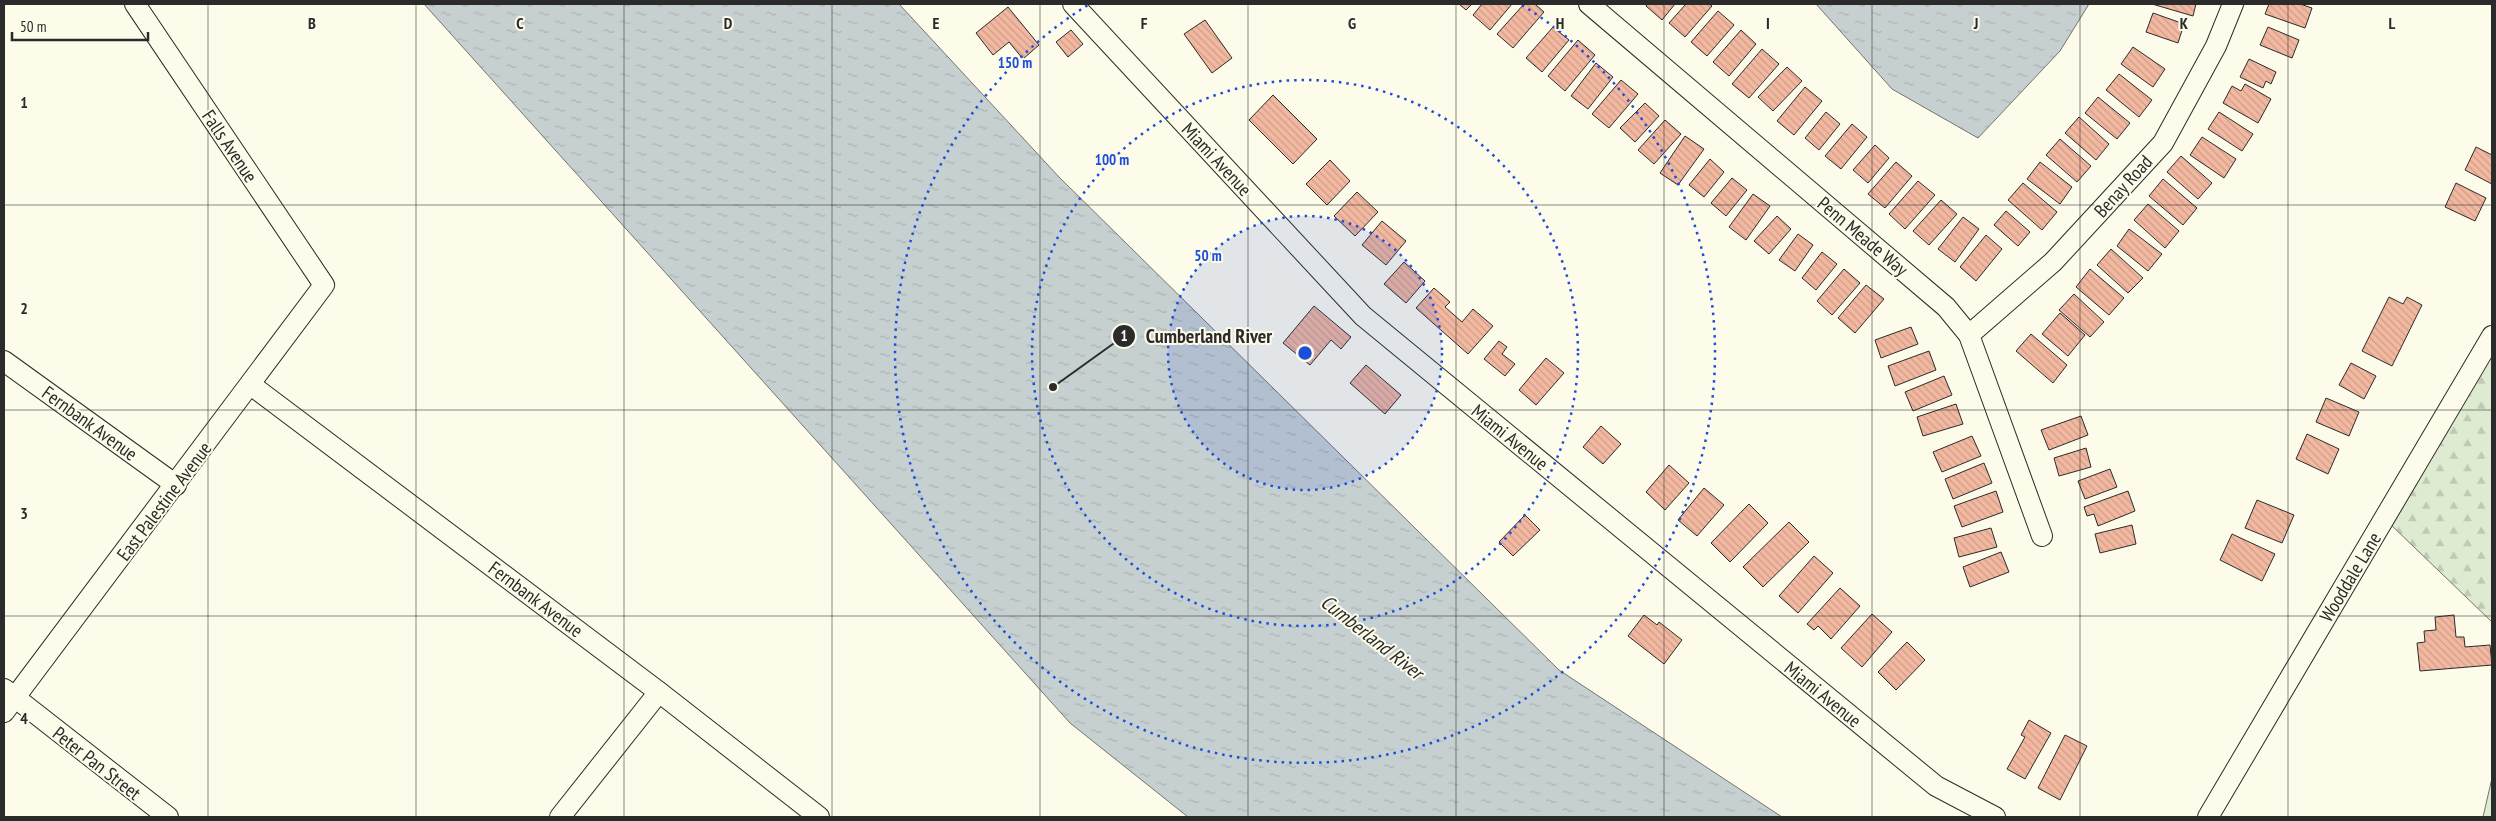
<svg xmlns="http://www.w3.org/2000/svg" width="2496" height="821" font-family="'PT Sans Narrow',sans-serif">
<defs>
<pattern id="forest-firs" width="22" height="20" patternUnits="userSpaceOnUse" patternTransform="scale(1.25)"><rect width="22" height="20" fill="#deebd1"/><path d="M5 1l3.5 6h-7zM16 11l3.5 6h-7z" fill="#bfcab4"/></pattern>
<pattern id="water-ripples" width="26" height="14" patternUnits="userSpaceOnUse" patternTransform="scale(1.25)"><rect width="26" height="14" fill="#c7d0d0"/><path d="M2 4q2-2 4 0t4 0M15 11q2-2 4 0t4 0" fill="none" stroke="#abb3b3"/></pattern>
<pattern id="building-back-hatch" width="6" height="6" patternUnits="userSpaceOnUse" patternTransform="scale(1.25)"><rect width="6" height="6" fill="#f2b8a0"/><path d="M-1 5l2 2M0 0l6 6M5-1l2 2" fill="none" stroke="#d09e8a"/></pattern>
</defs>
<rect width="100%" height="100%" fill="#fdfbea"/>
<!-- forest -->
<g fill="url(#forest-firs)" stroke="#74746e">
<polygon points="2492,344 2492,622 2389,523"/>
<polygon points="2492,778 2492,817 2483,817"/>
</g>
<!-- water -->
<g fill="url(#water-ripples)" stroke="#74746e">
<polygon points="424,4 899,4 1059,177 1559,670 1782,817 1188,817 1070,723"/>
<polygon points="1816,4 2089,4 2060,51 1978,138 1892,89"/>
</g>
<!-- building -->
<g fill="url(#building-back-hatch)" stroke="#2b2b2b">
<polygon points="1459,4 1472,4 1466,10"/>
<polygon points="1482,4 1512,4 1490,30 1473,15"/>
<polygon points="1524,4 1535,4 1544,12 1513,48 1497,34"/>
<polygon points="1647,4 1675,4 1662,20 1646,6"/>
<polygon points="1686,4 1709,4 1712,6 1685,37 1669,23"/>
<polygon points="2152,4 2196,4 2193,16"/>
<polygon points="2269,4 2300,4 2312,8 2305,28 2265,14"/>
<polygon points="1008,7 1039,45 1023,59 1009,42 993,55 976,33"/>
<polygon points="1718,11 1734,25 1707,56 1691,42"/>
<polygon points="2153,13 2184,24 2178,43 2146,32"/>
<polygon points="1205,20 1232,58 1212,73 1184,34"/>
<polygon points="1553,27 1569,40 1542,72 1526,58"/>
<polygon points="2268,27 2299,40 2292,58 2260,45"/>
<polygon points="1071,30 1083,44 1068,57 1056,42"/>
<polygon points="1741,30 1756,44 1729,76 1713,62"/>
<polygon points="1578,40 1595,55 1565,91 1548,76"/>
<polygon points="2133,47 2165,69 2153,87 2121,64"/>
<polygon points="1762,49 1779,64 1749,98 1732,84"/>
<polygon points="2249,59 2276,72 2271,84 2266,81 2263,88 2240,77"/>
<polygon points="1596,63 1613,77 1588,109 1571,96"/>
<polygon points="1787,67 1802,81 1773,111 1758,97"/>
<polygon points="2119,74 2152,100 2139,117 2106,90"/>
<polygon points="1621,80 1638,94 1609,128 1592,114"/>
<polygon points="2245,84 2271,99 2258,123 2223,103 2232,86 2241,91"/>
<polygon points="1805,87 1822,101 1794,135 1777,121"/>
<polygon points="1273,95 1317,139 1293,164 1249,120"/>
<polygon points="2098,97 2130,123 2117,139 2085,113"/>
<polygon points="1645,103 1659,116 1635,142 1620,128"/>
<polygon points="1826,112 1840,124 1819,150 1805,138"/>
<polygon points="2219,112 2253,134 2242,151 2208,129"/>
<polygon points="2079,117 2109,144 2096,160 2065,133"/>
<polygon points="1665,120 1681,134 1654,164 1638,150"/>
<polygon points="1852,124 1867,137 1841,169 1825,156"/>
<polygon points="1685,136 1704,149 1678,185 1660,173"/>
<polygon points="2202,137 2236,159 2224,178 2190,155"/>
<polygon points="2060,139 2091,166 2077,182 2046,155"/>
<polygon points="1875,145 1889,158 1868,183 1853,170"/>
<polygon points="2476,147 2492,155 2492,184 2465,170"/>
<polygon points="2181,156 2212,183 2198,199 2167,172"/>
<polygon points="1710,159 1724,172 1704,197 1689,185"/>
<polygon points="1330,160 1350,181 1327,205 1306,184"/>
<polygon points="1896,162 1912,176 1885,208 1868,194"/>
<polygon points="2040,162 2072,187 2060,204 2027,179"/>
<polygon points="1732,178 1747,190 1726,216 1711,203"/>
<polygon points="2163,179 2197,208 2183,225 2149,196"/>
<polygon points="1918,181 1935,195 1905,229 1889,214"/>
<polygon points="2023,183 2057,212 2042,230 2008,200"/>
<polygon points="2456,183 2486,198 2475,221 2445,207"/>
<polygon points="1357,192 1378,212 1355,236 1334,216"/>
<polygon points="1753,194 1770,206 1746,240 1729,227"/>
<polygon points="1941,200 1957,214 1929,245 1913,231"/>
<polygon points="2148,204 2179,231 2165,248 2134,220"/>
<polygon points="2006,211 2030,232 2018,246 1994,225"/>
<polygon points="1777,216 1791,229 1769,254 1754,241"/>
<polygon points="1963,217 1979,229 1955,262 1938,249"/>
<polygon points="1382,221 1406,241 1386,265 1362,245"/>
<polygon points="2129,229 2162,254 2148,271 2117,246"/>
<polygon points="1798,234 1813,245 1795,271 1779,260"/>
<polygon points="1986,235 2002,249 1976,281 1960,267"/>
<polygon points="2111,249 2143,278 2128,293 2097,265"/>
<polygon points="1822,252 1837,264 1816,290 1802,278"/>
<polygon points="1404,262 1425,281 1406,303 1384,284"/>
<polygon points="1844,269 1860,283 1832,315 1817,301"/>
<polygon points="2090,269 2124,298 2109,315 2076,287"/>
<polygon points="1866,285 1884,299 1855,333 1838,318"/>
<polygon points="1434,288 1450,302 1445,307 1462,322 1473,309 1493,326 1468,354 1416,308"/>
<polygon points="2074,294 2104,322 2090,337 2059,310"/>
<polygon points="2389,297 2403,304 2407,297 2422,305 2392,366 2362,351"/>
<polygon points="1314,306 1351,337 1341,349 1331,340 1310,365 1283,343"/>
<polygon points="2060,313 2085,335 2068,356 2042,334"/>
<polygon points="1911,327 1918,344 1881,358 1875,340"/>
<polygon points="2031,334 2067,365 2053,383 2016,351"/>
<polygon points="1499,341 1507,347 1502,354 1515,364 1505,376 1484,359"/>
<polygon points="1929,351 1936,370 1895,386 1888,366"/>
<polygon points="1546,358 1564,373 1536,405 1519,390"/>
<polygon points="2351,363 2376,376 2364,399 2339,385"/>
<polygon points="1366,365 1401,395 1385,414 1350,383"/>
<polygon points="1944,376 1952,395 1913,411 1905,392"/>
<polygon points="2326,398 2359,412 2349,436 2316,422"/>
<polygon points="1956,404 1963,424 1923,436 1917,417"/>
<polygon points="2081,416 2088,435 2049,450 2041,430"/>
<polygon points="1601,426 1621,444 1603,464 1583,447"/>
<polygon points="2307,434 2339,449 2328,474 2296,459"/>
<polygon points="1972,436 1981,456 1942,472 1933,452"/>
<polygon points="2086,448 2091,467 2059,476 2054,458"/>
<polygon points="1984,463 1992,483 1953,499 1945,479"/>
<polygon points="1669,465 1689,483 1665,510 1646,492"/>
<polygon points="2110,469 2117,487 2085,499 2078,481"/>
<polygon points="1704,488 1724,505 1697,536 1678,520"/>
<polygon points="1996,491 2003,512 1962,527 1954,506"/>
<polygon points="2128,491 2135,511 2098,526 2094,514 2087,516 2084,507"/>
<polygon points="2257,500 2294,515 2282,543 2245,528"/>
<polygon points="1749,504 1768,523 1730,562 1711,543"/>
<polygon points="1525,515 1540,530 1513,556 1499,542"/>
<polygon points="1789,522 1809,542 1763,587 1743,567"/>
<polygon points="2132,525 2136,544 2100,553 2095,534"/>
<polygon points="1991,528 1997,547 1959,557 1954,538"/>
<polygon points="2232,534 2275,554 2262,581 2220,560"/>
<polygon points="2001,552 2009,572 1970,587 1963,567"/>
<polygon points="1814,556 1833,573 1798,613 1779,596"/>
<polygon points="1840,588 1860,606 1831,639 1818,626 1814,630 1807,624"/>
<polygon points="1872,614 1892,632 1862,667 1841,648"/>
<polygon points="1644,615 1657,625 1659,622 1682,640 1664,664 1628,636"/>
<polygon points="2454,615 2456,637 2464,637 2465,647 2490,645 2492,665 2420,671 2417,643 2425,642 2424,631 2436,630 2435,617"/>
<polygon points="1907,642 1925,660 1896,690 1878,672"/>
<polygon points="2029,720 2051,733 2025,779 2007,769 2025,737 2021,735"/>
<polygon points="2065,735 2087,746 2060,800 2038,788"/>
</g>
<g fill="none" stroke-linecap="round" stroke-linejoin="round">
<!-- minor casing -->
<g stroke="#2b2b2b" stroke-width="22">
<g id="minor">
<polyline points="1073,4 1363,316 1936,786 1995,817"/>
<polyline points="1589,4 1946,307 1969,335 2042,536"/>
<polyline points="1969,335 2053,262 2163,143 2216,46 2233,4"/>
<polyline points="4,361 176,485"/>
<polyline points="251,385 659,692 819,817"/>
<polyline points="4,689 168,817"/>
<polyline points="4,712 324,285 135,4"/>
<polyline points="560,817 659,692"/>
<polyline points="2208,817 2492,336"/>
</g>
</g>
<!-- minor -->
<use href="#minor" stroke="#fdfbea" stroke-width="20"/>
</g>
<!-- grid -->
<path fill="none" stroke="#2b2b2b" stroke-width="1" stroke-opacity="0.55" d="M208,4V817M416,4V817M624,4V817M832,4V817M1040,4V817M1248,4V817M1456,4V817M1664,4V817M1872,4V817M2080,4V817M2288,4V817M4,205H2492M4,410H2492M4,616H2492"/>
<!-- distance rings -->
<circle cx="1305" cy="353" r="137" fill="#1d4ed8" fill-opacity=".12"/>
<g fill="none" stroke="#1d4ed8" stroke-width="2.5" stroke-dasharray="2.5 5">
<circle cx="1305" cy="353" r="137"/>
<circle cx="1305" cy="353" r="273"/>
<path d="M1522 5A410 410 0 1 1 1088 5"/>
</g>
<g text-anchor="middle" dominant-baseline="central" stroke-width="4" stroke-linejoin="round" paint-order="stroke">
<!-- street labels -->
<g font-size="19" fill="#2b2b2b" stroke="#fdfbea">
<text transform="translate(230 146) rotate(56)">Falls Avenue</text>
<text transform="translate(1217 159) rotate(47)">Miami Avenue</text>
<text transform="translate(2123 186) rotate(-48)">Benay Road</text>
<text transform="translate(1863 236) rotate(40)">Penn Meade Way</text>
<text transform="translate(90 423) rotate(36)">Fernbank Avenue</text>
<text transform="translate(1510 437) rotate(39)">Miami Avenue</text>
<text transform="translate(164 501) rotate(-53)">East Palestine Avenue</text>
<text transform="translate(2350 577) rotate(-59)">Wooddale Lane</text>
<text transform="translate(536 599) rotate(37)">Fernbank Avenue</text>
<text transform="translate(1823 694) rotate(39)">Miami Avenue</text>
<text transform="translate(97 763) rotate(38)">Peter Pan Street</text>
</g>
<!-- water labels -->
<g font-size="20" font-style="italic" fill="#2b2b2b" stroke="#fdfbea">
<text transform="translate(1372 637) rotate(38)">Cumberland River</text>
</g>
</g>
<g font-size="16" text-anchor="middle" font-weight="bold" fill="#2b2b2b" stroke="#fdfbea" stroke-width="4" stroke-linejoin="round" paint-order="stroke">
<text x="312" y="29">B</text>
<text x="520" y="29">C</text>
<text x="728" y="29">D</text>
<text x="936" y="29">E</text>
<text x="1144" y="29">F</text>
<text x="1352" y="29">G</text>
<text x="1560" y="29">H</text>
<text x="1768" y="29">I</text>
<text x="1976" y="29">J</text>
<text x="2184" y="29">K</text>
<text x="2392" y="29">L</text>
<text x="24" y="108">1</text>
<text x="24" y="314">2</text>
<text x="24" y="519">3</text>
<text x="24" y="724">4</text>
</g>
<circle cx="1305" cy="353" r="8" fill="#1d4ed8" stroke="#fdfbea" stroke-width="2.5"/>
<g font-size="15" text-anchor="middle" font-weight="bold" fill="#1d4ed8" stroke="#fdfbea" stroke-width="4" stroke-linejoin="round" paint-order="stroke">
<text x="1015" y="68">150 m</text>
<text x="1112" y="165">100 m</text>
<text x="1208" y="261">50 m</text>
</g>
<!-- callouts -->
<path fill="none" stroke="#2b2b2b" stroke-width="2" d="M1053 387L1124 336"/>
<g fill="#2b2b2b" stroke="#fdfbea" stroke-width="2">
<circle cx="1053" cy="387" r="5"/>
<circle cx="1124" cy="336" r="12"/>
</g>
<g font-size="15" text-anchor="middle" font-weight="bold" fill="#fff">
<text x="1124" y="341">1</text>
</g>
<g font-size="20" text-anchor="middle" font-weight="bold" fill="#2b2b2b" stroke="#fdfbea" stroke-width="4" stroke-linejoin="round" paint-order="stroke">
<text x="1209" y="343">Cumberland River</text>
</g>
<!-- border -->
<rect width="2496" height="821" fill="none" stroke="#2b2b2b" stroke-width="10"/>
<!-- scale -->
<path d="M12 32v8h136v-8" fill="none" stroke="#2b2b2b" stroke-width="2.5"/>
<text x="20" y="32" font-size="15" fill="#2b2b2b" stroke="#fdfbea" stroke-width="4" paint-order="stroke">50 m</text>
</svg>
